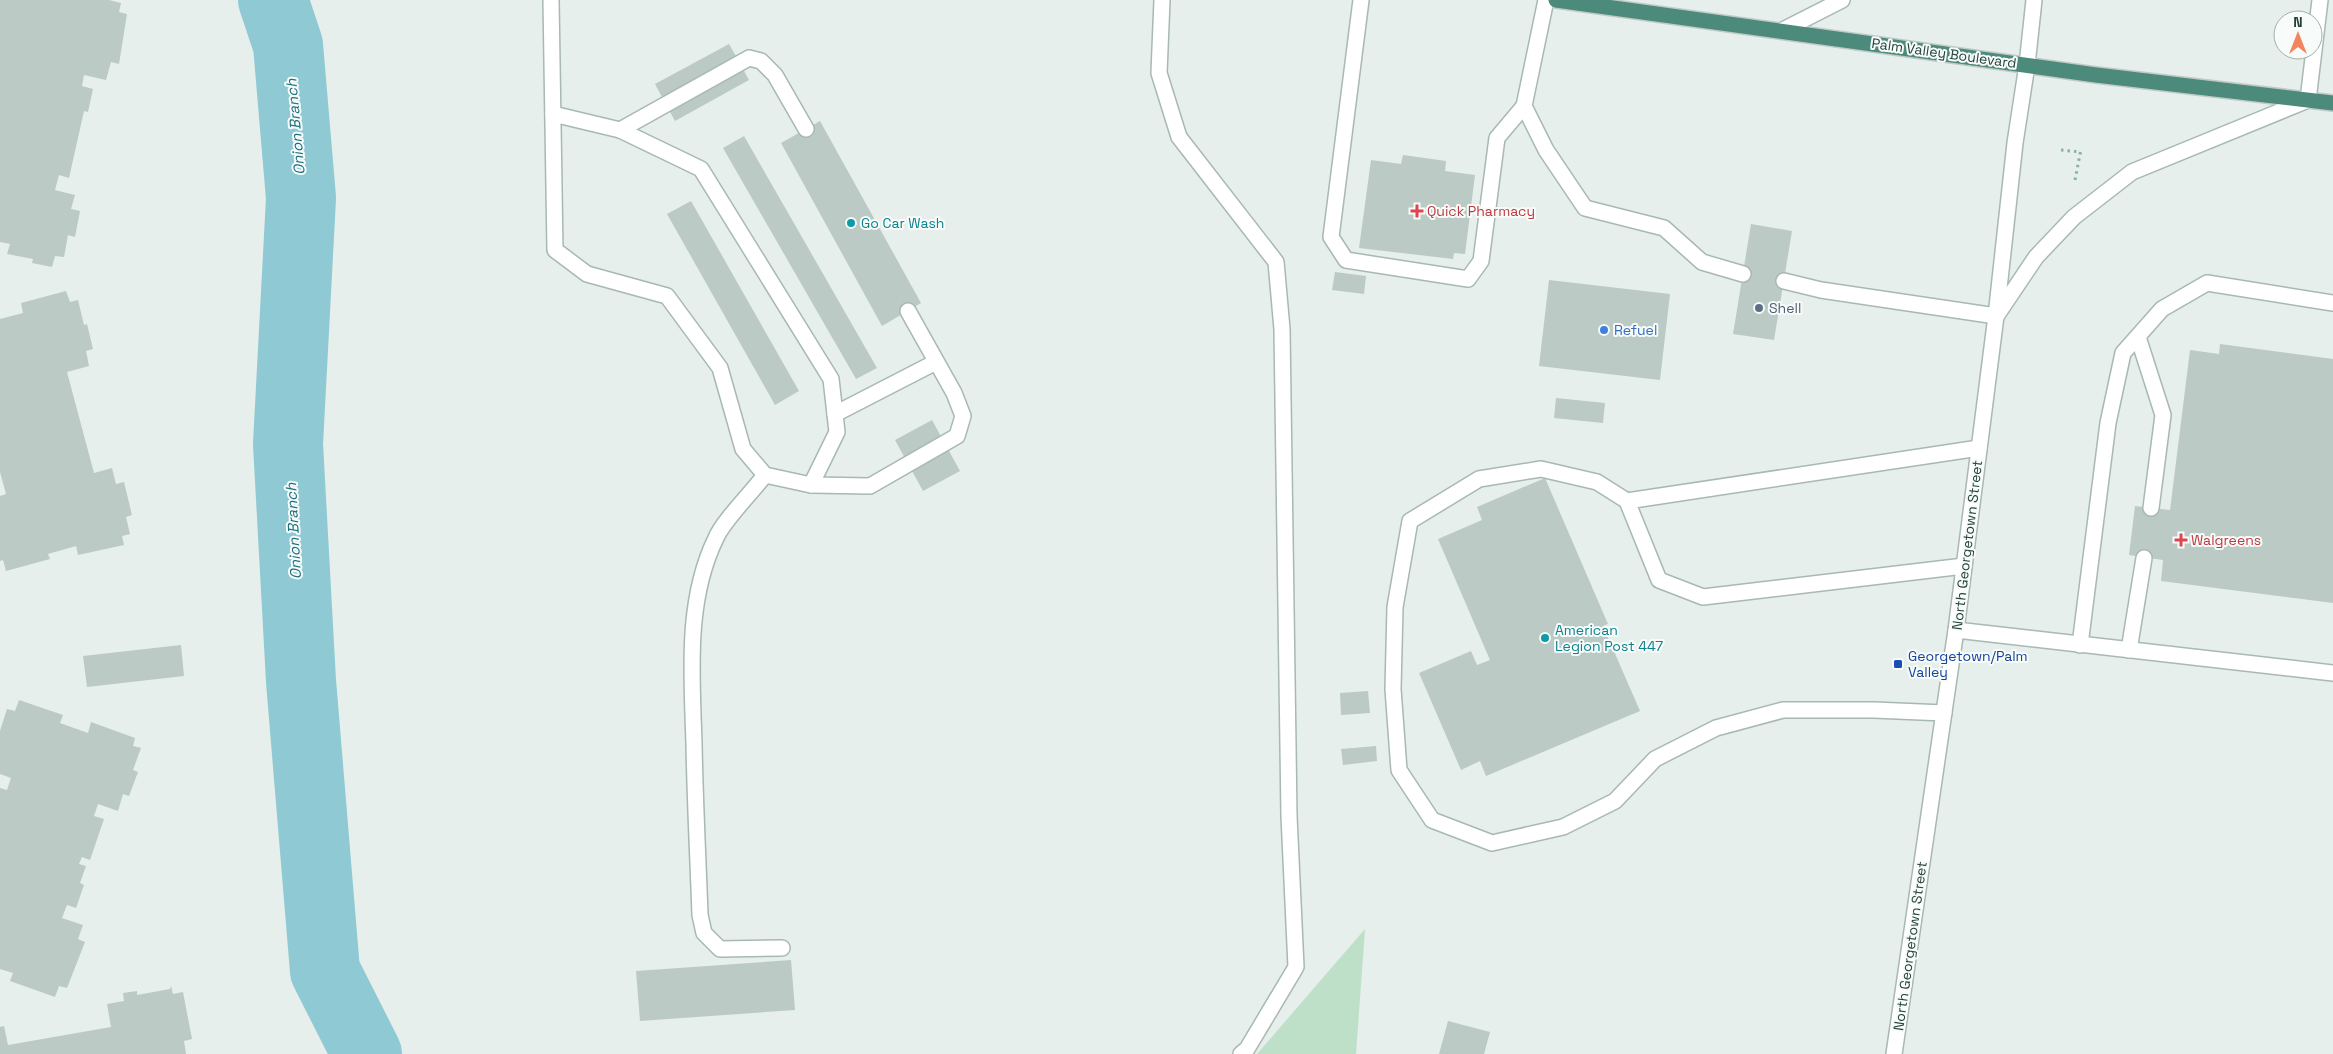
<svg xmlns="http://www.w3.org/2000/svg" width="2333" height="1054" font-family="'Space Grotesk',sans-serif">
<rect width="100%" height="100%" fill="#e6efeb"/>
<!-- green -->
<polygon fill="#bfe0c8" points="1365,929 1356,1054 1257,1054"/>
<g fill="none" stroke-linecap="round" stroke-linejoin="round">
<!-- river -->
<polyline stroke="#8ec9d4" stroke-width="70" points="273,0 288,45 301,198 288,444 301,681 325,971 367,1054"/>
</g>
<!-- building -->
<g fill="#bbcac4">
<polygon points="0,0 109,0 121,3 119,12 127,14 119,64 111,62 106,80 84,75 82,86 93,89 88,112 84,111 69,178 59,175 55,190 75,195 71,209 80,211 75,237 68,235 64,257 55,256 52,267 32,263 33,259 7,254 10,244 0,242"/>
<polygon points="729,44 749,80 675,121 655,84"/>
<polygon points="820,121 921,303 882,326 781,143"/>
<polygon points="744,136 877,368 856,379 723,148"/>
<polygon points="1403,155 1446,161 1445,171 1475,175 1465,254 1454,253 1453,259 1359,248 1371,160 1401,164"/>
<polygon points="691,201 799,391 775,405 667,214"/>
<polygon points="1751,224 1792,231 1774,340 1733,334"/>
<polygon points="1335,272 1366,276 1364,294 1332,290"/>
<polygon points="1549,280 1670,294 1660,380 1539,366"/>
<polygon points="66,291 70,302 78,300 84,325 87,324 93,349 86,351 89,366 67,372 94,473 112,468 116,484 124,482 132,515 126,517 130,534 122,536 124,545 78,555 76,546 48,554 50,559 6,571 3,560 0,561 0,496 6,494 0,472 0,319 23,313 21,303"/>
<polygon points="2220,344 2333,359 2333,603 2161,581 2163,560 2129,555 2135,506 2170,510 2190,350 2219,354"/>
<polygon points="1556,398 1605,403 1603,423 1554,418"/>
<polygon points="932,420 960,471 923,491 895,440"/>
<polygon points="1545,478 1608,624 1603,626 1640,711 1486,776 1480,761 1461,770 1419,673 1471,651 1477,665 1490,660 1438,539 1482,520 1477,507"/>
<polygon points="181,645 184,676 87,687 83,656"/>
<polygon points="1368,691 1370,713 1341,715 1340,693"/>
<polygon points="19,700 63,715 60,723 88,733 91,722 135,738 133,746 141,748 133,770 138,772 129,796 123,794 118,811 98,804 94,816 104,819 90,860 82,857 79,864 86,866 80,883 84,885 76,908 67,905 62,918 83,925 78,939 85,942 67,988 59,986 55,997 10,981 13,973 0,969 0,788 7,790 11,778 0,774 0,731 7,709 15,711"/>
<polygon points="1376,746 1377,761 1343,765 1341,749"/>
<polygon points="791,960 795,1010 640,1021 636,971"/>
<polygon points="171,986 173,994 183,992 192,1039 184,1041 186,1054 0,1054 0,1027 4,1026 8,1045 111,1027 107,1004 124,1001 123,993 137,991 137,995 170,989"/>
<polygon points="1448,1021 1490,1032 1484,1054 1439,1054"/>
</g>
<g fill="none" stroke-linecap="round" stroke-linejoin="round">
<!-- service casing -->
<g stroke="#a8b8b2" stroke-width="18">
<g id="service">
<path d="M551,0L555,250L587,274L667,296L720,368L743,449L765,475C753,491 723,521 716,538C685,601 692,676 694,744C695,801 698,858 700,915L704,933L720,949L782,948"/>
<polyline points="1162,0 1159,73 1179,137 1276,262 1282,329 1289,816 1296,967 1247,1049 1241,1054"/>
<polyline points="1361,0 1331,237 1346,260 1468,279 1481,261 1497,138 1524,106"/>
<polyline points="1546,0 1524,106 1546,150 1585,208 1664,228 1702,262 1743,274"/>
<polyline points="2308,100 2320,0"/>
<polyline points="553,114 620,130 701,169 831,379 837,432 811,485 765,475"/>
<polyline points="620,130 749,58 761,61 775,75 806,129"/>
<polyline points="1784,281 1821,290 1996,316"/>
<polyline points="2138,337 2163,415 2151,508"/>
<polyline points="835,414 936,362"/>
<polyline points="811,485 870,486 957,436 963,416 954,393 908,311"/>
<polyline points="1627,501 1597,482 1541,469 1479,479 1410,521 1395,607 1393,689 1399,770 1432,820 1492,843 1563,827 1615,801 1655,759 1716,728 1783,710 1874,710 1944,713"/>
<polyline points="1964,566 1703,597 1659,580 1627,501 1979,448"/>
<polyline points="1956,630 2333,673"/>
<polyline points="2080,645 2108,423 2123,353 2162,309 2207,283 2333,303"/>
<polyline points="2129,650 2144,558"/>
</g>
</g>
<!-- minor casing -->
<g stroke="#a8b8b2" stroke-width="18">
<g id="minor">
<polyline points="1783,30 1842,0"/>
<polyline points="2027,65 2034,0"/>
</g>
</g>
<!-- tertiary casing -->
<g stroke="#a8b8b2" stroke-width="18">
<g id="tertiary">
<polyline points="1997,315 2036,257 2074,217 2132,172 2308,100"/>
<polyline points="1894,1054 1956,630 1996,316 2015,143 2027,65"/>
</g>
</g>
<!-- trunk casing -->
<g stroke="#c2cac8" stroke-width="18">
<polyline id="trunk" points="1556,0 2096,75 2333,103"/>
</g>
<!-- path -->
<g stroke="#86b3a5" stroke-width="3" stroke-dasharray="2.5 4" stroke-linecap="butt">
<polyline points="2061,150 2080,152"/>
<polyline points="2075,180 2081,149"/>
</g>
<!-- service -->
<use href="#service" stroke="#fff" stroke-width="15"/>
<!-- minor -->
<use href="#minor" stroke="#fff" stroke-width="15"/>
<!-- tertiary -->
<use href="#tertiary" stroke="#fff" stroke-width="15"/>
<!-- trunk -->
<use href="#trunk" stroke="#4c8a7c" stroke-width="15"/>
</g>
<!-- markers -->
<g fill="#e0444e" stroke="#f7fbf9" stroke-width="2">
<path d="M1414.5 203.5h5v5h5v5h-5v5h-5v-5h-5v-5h5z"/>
<path d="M2178.5 532.5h5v5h5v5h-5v5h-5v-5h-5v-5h5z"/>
</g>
<g fill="#0f9aa8" stroke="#f7fbf9" stroke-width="2">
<circle cx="851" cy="223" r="5"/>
<circle cx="1545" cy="638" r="5"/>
</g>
<circle fill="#5c6f8a" stroke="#f7fbf9" stroke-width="2" cx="1759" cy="308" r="5"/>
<circle fill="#3f7fe0" stroke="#f7fbf9" stroke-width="2" cx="1604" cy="330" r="5"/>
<rect fill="#1a4fb4" stroke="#f7fbf9" stroke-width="2" x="1893" y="659" width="10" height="10" rx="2.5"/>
<g text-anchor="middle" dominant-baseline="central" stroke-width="4" stroke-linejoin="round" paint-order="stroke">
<!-- street labels -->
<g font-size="14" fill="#24423a" stroke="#f7fbf9">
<text transform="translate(1944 53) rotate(8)">Palm Valley Boulevard</text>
<text transform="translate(1967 545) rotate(-83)">North Georgetown Street</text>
<text transform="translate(1910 946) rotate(-82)">North Georgetown Street</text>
</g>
<!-- health labels -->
<g font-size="14" fill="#be3a42" stroke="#f7fbf9" text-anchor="start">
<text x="1427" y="211">Quick Pharmacy</text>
<text x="2191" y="540">Walgreens</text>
</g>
<!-- culture labels -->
<g font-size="14" fill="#0d838f" stroke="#f7fbf9" text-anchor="start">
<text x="861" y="223">Go Car Wash</text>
<text x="1555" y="630">American<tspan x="1555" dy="16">Legion Post 447</tspan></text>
</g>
<!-- service labels -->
<g font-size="14" fill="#4e5e75" stroke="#f7fbf9" text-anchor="start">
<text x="1769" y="308">Shell</text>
</g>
<!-- shop labels -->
<g font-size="14" fill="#366cbe" stroke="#f7fbf9" text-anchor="start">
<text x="1614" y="330">Refuel</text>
</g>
<!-- transit labels -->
<g font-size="14" fill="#164399" stroke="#f7fbf9" text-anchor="start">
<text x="1908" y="656">Georgetown/Palm<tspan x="1908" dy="16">Valley</tspan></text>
</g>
<!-- water labels -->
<g font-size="15" font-style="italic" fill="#1c6f80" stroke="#f7fbf9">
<text transform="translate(295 127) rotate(-95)">Onion Branch</text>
<text transform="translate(293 531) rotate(-93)">Onion Branch</text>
</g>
</g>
<!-- north arrow -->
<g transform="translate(2298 35)"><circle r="24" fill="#f7fbf9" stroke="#a3b1ad"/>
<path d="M0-4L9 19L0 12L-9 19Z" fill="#f4845f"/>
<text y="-8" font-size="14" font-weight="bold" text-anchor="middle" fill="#24423a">N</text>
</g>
</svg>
